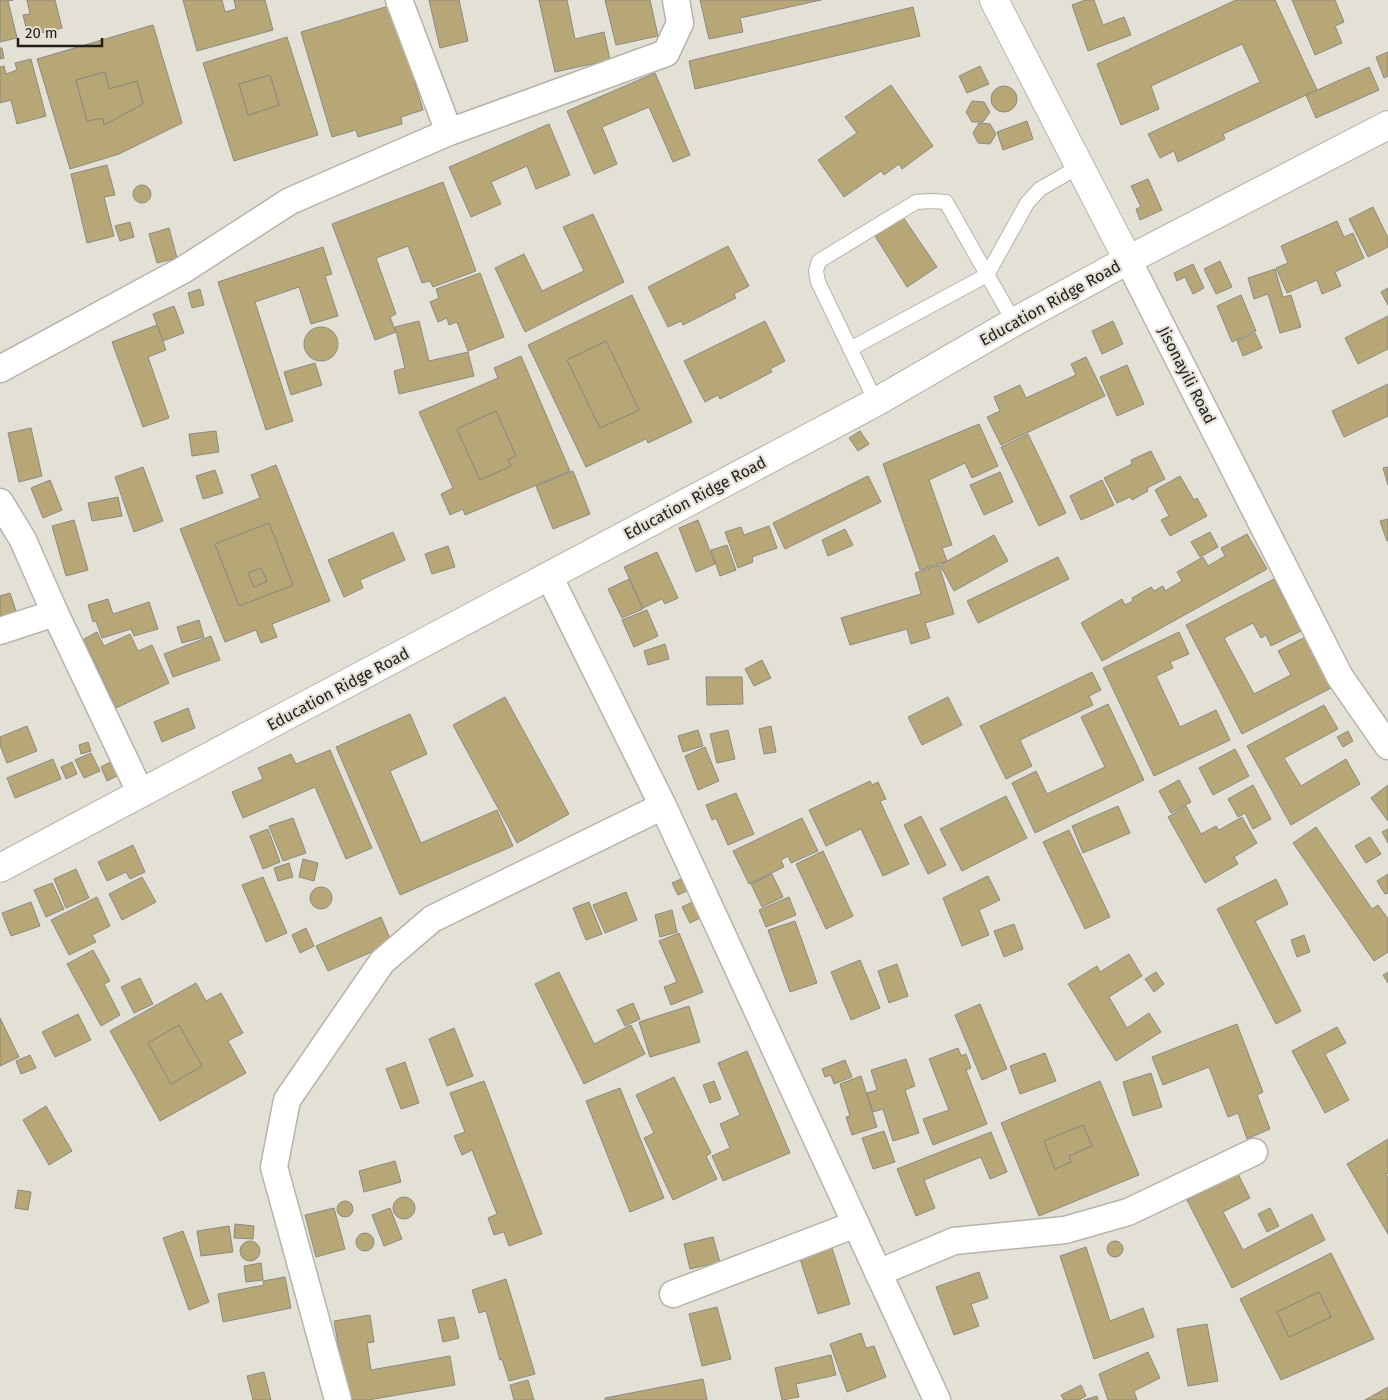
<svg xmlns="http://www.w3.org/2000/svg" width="1388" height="1400" font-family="'Fira Sans',sans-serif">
<rect width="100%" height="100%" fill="#e3e0d6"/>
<!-- building -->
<g fill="#b7a777" stroke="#8c8a81" fill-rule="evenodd">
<polygon points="0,0 13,0 8,1 17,38 0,42"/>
<polygon points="27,0 55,0 62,28 28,36 23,15 30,14"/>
<polygon points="183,0 222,0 225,12 236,9 234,0 265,0 273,30 197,51"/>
<polygon points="429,0 459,0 468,41 440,48"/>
<polygon points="539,0 567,0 575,39 604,32 610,60 555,72"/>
<polygon points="605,0 650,0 658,36 616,45"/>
<polygon points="700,0 821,0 740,18 743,32 709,39"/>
<polygon points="1085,0 1094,0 1103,25 1124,17 1131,35 1088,51 1072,5"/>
<polygon points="1236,0 1275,0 1317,90 1223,134 1225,139 1178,162 1174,151 1160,158 1148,134 1260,82 1242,44 1151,86 1159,109 1121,125 1097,64"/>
<polygon points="1292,0 1335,0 1344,22 1335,26 1342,43 1315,55"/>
<polygon points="392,5 423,110 401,117 402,124 358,137 356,130 332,137 301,32"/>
<polygon points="913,7 920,36 695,89 689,61"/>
<path d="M153,25L182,123L119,154L70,169L37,59ZM105,72L109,89L137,81L143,104L104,125L103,118L87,121L76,80Z"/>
<path d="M287,37L318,135L234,161L203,63ZM270,75L279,105L248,115L239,84Z"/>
<polygon points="0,48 2,48 4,58 0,59"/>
<polygon points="1388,52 1388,76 1384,78 1376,57"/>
<polygon points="31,59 46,116 17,124 11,100 0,103 0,67 4,66 6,74 17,70 15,63"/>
<polygon points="980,66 989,84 967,93 959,76"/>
<polygon points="1369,67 1379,90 1316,118 1306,95"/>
<polygon points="105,72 109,89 137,81 143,104 104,125 103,118 87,121 76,80"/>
<polygon points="655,73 690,155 673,162 649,107 602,127 617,164 594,174 567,111"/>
<polygon points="270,75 279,105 248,115 239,84"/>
<polygon points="891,85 933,146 902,169 899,164 884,175 881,171 844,197 818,160 857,133 845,117"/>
<circle cx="1004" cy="99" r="13"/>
<polygon points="972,101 984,102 990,112 983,122 972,122 966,112"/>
<polygon points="1027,121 1033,139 1003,150 997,132"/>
<polygon points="979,123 990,124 996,134 990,144 978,143 973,133"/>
<polygon points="549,124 570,175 536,189 527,166 491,182 501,204 471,217 449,167"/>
<polygon points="107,165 115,195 104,197 114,236 87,243 71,174"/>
<polygon points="1148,179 1162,210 1140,220 1136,209 1141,207 1131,186"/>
<polygon points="443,182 476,271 433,287 430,281 422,283 408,246 376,258 396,314 390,317 396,332 375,340 332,224"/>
<circle cx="142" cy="194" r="9"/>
<polygon points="1373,207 1388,238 1388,247 1368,257 1349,219"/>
<polygon points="593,214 624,282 525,332 495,268 524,254 542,291 584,271 563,227"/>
<polygon points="903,217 937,267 907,287 875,236"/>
<polygon points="1337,221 1344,237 1353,233 1364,258 1335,272 1341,286 1322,294 1317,280 1287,293 1276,268 1288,263 1281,246"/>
<polygon points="130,222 134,237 120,241 115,226"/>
<polygon points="169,228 177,258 157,263 149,234"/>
<polygon points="728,246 749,286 734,294 736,298 683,325 681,321 668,327 648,287"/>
<polygon points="323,247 332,274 325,276 338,316 311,324 299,287 255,302 293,421 266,430 218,282"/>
<polygon points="1220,261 1232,287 1216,294 1204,269"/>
<polygon points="1193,264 1204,288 1193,294 1185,277 1177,281 1174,273"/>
<polygon points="1275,269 1283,297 1291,295 1301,327 1280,333 1268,294 1254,299 1248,278"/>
<polygon points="480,273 504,337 468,351 457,322 449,325 447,318 438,322 430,302 439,298 436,289"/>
<polygon points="1388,288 1388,305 1381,292"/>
<polygon points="200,289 204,305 192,308 188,293"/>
<path d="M632,295L692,422L648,443L646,439L586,467L528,345ZM606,341L639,410L600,428L567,360Z"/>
<polygon points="1241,295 1256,331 1232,342 1217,306"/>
<polygon points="174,306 184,333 163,341 153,314"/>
<polygon points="1388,316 1388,349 1358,364 1345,338"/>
<polygon points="419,321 429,361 468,352 474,376 399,394 394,371 405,368 395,327"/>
<polygon points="765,321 785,361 770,369 772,372 720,399 718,395 705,402 684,361"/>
<polygon points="1113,321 1123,344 1102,354 1092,331"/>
<polygon points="157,325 166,350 148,357 169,418 143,427 112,342"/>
<circle cx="321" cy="344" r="17"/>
<polygon points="1255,333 1262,348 1243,356 1237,341"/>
<polygon points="606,341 639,410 600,428 567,360"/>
<path d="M521,356L570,471L465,515L463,509L450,515L441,494L453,488L419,412L498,378L494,368ZM496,411L516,456L508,460L511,466L480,480L457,429Z"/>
<polygon points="1086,357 1105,396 1001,445 987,417 1000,411 994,397 1020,385 1026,398 1076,375 1071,364"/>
<polygon points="315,363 322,385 291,395 284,372"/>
<polygon points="1127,365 1144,404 1117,416 1100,377"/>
<polygon points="1388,384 1388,416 1344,437 1332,411"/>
<polygon points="496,411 516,456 508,460 511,466 480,480 457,429"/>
<polygon points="979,424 998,466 972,478 965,463 929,480 952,545 942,548 947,561 920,570 883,464"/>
<polygon points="31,428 42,476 19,482 8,433"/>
<polygon points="216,431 219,452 192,456 189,434"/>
<polygon points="860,431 869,444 858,451 849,438"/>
<polygon points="1028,434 1066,513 1039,526 1001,447"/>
<polygon points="1151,451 1165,479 1147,488 1148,491 1132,500 1130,497 1117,503 1104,478 1132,464 1131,460"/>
<path d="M276,465L330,601L272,624L277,637L261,643L256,630L225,642L180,529L260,498L251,475ZM269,523L293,585L239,606L215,544Z"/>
<polygon points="143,467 163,521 134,532 115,477"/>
<polygon points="1388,467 1388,485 1383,468"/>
<polygon points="215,470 223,493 203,499 196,476"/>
<polygon points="573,471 590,514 553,529 536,486"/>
<polygon points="1000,472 1013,502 984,515 970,485"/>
<polygon points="868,476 881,502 785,549 773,523"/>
<polygon points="1180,476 1194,500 1197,498 1207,516 1170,536 1161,520 1169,516 1155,490"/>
<polygon points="50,480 62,510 43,518 31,488"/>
<polygon points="1102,480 1114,505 1081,520 1070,496"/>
<polygon points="118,497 122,516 92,521 88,503"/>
<polygon points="1388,519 1388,541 1387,541 1380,521"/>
<polygon points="74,520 88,570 66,576 52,526"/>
<polygon points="698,520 715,564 696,572 679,528"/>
<path d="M269,523L293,585L239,606L215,544ZM261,568L267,581L254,587L248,573Z"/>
<polygon points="769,526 777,548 752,557 753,562 738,568 725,532 741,527 744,535"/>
<polygon points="845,529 853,545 828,556 822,540"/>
<polygon points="393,532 405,560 360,580 363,588 344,597 328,560"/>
<polygon points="1210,532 1218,547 1200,557 1191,542"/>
<polygon points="1247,534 1267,569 1102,661 1081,623 1122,599 1125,605 1133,601 1132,598 1151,587 1154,591 1163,586 1165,591 1182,581 1177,572 1203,557 1208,566 1225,556 1221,548"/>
<polygon points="994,535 1008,561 954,591 940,565"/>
<polygon points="727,545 736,570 720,576 711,550"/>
<polygon points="448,546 455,567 432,574 425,554"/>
<polygon points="657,552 678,598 665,604 662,599 643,608 624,567"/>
<polygon points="1058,557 1069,579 978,623 967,601"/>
<polygon points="939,565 954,614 925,623 930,638 911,644 907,629 850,645 841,618 921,594 915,573"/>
<polygon points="261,568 267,581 254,587 248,573"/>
<polygon points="629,579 643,609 622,618 608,589"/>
<polygon points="1274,579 1301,631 1271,646 1266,635 1261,638 1253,623 1224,638 1254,694 1291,675 1278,651 1307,636 1333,687 1242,734 1186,625"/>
<polygon points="10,593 18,617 0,622 0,596"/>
<polygon points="108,599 113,614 149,602 158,629 134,636 131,629 102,638 96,621 93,622 88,605"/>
<polygon points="647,610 658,636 634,647 622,620"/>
<polygon points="199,620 204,637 182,643 177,627"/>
<polygon points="97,632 104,646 130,634 138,651 152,645 169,683 116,708 84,639"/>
<polygon points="1179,632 1189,654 1170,662 1173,668 1156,676 1180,727 1216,710 1230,740 1154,776 1103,668"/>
<polygon points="211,636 220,660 173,677 164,654"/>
<polygon points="665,644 669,659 648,665 644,651"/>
<polygon points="762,660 771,678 754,686 745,669"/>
<polygon points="1092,672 1101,690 1089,696 1093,705 1020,740 1032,766 1006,779 980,726"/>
<polygon points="706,677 742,677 743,704 707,705"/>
<polygon points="505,697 569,814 517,843 453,725"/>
<polygon points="948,697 962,725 922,745 908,717"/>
<polygon points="1108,704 1144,780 1035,833 1012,783 1036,771 1047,794 1105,767 1081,717"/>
<polygon points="1324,705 1338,729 1284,758 1301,786 1346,759 1360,784 1291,825 1247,746"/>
<polygon points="188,708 195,728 162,742 154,722"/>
<polygon points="410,714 427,754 390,771 421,843 497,810 513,846 400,895 336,747"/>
<polygon points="27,726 37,751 7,763 0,745 0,737"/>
<polygon points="771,726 776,752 764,754 759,729"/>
<polygon points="698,730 703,746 683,752 678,736"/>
<polygon points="728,730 735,759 717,763 710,734"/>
<polygon points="1348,731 1353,741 1343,747 1337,737"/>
<polygon points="88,742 91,751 81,754 79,745"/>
<polygon points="705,747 719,781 698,790 685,756"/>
<polygon points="1235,749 1249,776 1213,795 1199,768"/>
<polygon points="330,750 372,848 346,859 315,787 243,818 232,792 263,779 258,768 291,754 296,764"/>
<polygon points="91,753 100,771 84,778 75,760"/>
<polygon points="53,759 61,779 15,798 7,778"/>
<polygon points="114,760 121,774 107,781 101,767"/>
<polygon points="72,762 77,774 66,779 61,767"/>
<polygon points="1179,780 1191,802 1171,813 1159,791"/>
<polygon points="870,781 872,785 878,782 886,799 880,801 909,864 883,876 861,829 826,846 809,810"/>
<polygon points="1253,785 1271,819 1253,829 1245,813 1238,817 1228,799"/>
<polygon points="1388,785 1388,821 1371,798"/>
<polygon points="736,793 754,834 728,845 716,818 712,820 706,805"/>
<polygon points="1006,796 1027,838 962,871 940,829"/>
<polygon points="1118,806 1130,833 1083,853 1072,826"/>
<polygon points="1186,806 1201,834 1216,826 1219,830 1242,817 1257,843 1234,857 1238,864 1205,883 1168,817"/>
<polygon points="921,816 946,865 928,874 904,825"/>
<polygon points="293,818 306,853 283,861 269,826"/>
<polygon points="802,818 818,851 791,863 788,856 781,860 784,867 749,884 733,851"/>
<polygon points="1316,827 1372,909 1378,905 1388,919 1388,952 1374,961 1293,843"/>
<polygon points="268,829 280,862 263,869 250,836"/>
<polygon points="1388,829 1388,843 1382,832"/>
<polygon points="1069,830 1110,917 1085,929 1043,842"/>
<polygon points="1370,837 1381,854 1366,863 1355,846"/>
<polygon points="133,845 145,872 130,879 126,872 107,881 98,862"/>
<polygon points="823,851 853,916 826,929 796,864"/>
<polygon points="303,859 318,863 314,881 299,877"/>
<polygon points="289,863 293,877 278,881 274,868"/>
<polygon points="76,869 89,898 66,908 54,879"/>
<polygon points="772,874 783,897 762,907 751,884"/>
<polygon points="1388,874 1388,893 1385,894 1377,881"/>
<polygon points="988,876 1000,900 979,910 989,935 962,946 943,898"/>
<polygon points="142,877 156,902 122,920 109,894"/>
<polygon points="263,877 287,933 266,942 242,885"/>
<polygon points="681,879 687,891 678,895 672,883"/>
<polygon points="1276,879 1288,904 1255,921 1301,1011 1276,1024 1217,909"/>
<polygon points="52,883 64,909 46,917 34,890"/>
<circle cx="321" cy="898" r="11"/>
<polygon points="626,892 637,920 605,933 593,905"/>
<polygon points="97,897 110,926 92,935 96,942 69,955 51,920"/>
<polygon points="789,897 796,915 766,927 759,910"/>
<polygon points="31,902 40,926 11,936 2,913"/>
<polygon points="589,902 602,934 586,940 573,908"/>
<polygon points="692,902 700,918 690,923 682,907"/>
<polygon points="672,910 677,932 660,937 655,915"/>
<polygon points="381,917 392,943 328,971 316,946"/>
<polygon points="795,921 817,983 790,992 768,930"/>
<polygon points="1014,924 1023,949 1004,957 994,931"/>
<polygon points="306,928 314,946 300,953 292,935"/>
<polygon points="679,933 703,992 671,1005 664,987 677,982 659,941"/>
<polygon points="1304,935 1310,952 1297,957 1291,940"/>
<polygon points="93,950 110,981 104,984 120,1015 101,1026 67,964"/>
<polygon points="1129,954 1142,976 1109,997 1127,1028 1149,1013 1161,1032 1116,1061 1068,984 1097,966 1100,972"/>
<polygon points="860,960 880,1008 851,1020 831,972"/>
<polygon points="897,964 908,996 889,1003 878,971"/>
<polygon points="559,972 594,1044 631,1025 645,1054 584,1084 535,984"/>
<polygon points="1156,972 1164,984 1154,992 1145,979"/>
<polygon points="1388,972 1388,983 1383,975"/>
<polygon points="140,978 153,1004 134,1013 121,987"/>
<path d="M196,983L206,1001L221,993L243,1033L228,1041L246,1073L160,1121L110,1031ZM179,1025L202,1066L171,1084L148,1043Z"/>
<polygon points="633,1003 640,1019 625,1026 617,1010"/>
<polygon points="980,1004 1007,1069 982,1080 955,1015"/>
<polygon points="689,1006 700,1042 650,1057 639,1022"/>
<polygon points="78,1014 91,1040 55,1057 42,1032"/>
<polygon points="0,1018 19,1057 0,1066"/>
<polygon points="1237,1024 1263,1092 1257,1095 1270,1129 1247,1139 1238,1113 1228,1117 1209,1067 1163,1085 1152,1057"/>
<polygon points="179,1025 202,1066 171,1084 148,1043"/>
<polygon points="1337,1027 1346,1043 1325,1054 1349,1100 1325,1113 1292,1051"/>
<polygon points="454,1028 473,1076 447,1086 429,1039"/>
<polygon points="958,1048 961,1056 966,1054 971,1068 966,1070 987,1124 933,1145 923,1119 949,1110 929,1059"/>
<polygon points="747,1051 790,1153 723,1181 712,1156 730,1148 720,1124 740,1115 718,1063"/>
<polygon points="1045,1053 1056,1081 1020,1094 1010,1066"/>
<polygon points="30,1055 36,1068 21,1074 16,1061"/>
<polygon points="906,1059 915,1086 905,1090 919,1133 893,1141 883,1109 873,1112 867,1093 877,1090 871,1070"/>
<polygon points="845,1060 852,1077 834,1084 831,1075 825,1077 822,1069"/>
<polygon points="405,1062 419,1103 401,1109 386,1069"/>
<polygon points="1151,1073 1162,1107 1133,1116 1123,1082"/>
<polygon points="861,1076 877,1127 852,1135 846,1117 850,1116 840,1084"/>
<polygon points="674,1077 711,1153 706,1156 717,1179 673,1200 644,1138 654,1133 636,1095"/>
<polygon points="484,1081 542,1234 509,1246 504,1232 494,1235 488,1218 497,1214 472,1150 462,1155 454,1136 465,1132 450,1093"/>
<polygon points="714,1081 721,1099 710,1103 703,1085"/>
<path d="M1100,1081L1139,1175L1039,1216L1001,1123ZM1083,1125L1092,1146L1069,1156L1071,1162L1055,1169L1044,1141Z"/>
<polygon points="620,1088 664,1198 630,1212 586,1101"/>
<polygon points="46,1106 72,1151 49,1165 23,1120"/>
<polygon points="1083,1125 1092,1146 1069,1156 1071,1162 1055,1169 1044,1141"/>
<polygon points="884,1131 895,1162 873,1169 862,1138"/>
<polygon points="991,1132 1007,1172 990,1179 981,1157 924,1180 935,1208 916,1216 897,1169"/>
<polygon points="1388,1139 1388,1173 1386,1174 1388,1177 1388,1234 1347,1164"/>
<polygon points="395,1161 401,1182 364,1192 359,1171"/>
<polygon points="1238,1174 1250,1198 1223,1212 1243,1250 1312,1214 1325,1240 1232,1288 1187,1200"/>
<polygon points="18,1190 31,1192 28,1210 15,1208"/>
<circle cx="404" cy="1208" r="11"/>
<circle cx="345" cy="1209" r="8"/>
<polygon points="334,1208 345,1249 316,1257 305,1215"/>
<polygon points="390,1208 402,1239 384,1246 372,1215"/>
<polygon points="1270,1208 1279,1226 1267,1232 1258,1214"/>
<polygon points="235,1224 254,1226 253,1239 234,1238"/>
<polygon points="229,1226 233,1252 201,1256 197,1231"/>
<polygon points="183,1231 209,1302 189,1310 163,1238"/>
<circle cx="365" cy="1242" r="9"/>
<polygon points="713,1237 720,1262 690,1269 684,1244"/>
<circle cx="250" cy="1251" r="10"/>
<circle cx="1115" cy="1249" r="8"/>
<polygon points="1086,1247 1110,1321 1143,1308 1154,1337 1094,1359 1060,1256"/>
<polygon points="832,1248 850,1304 818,1314 800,1259"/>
<path d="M1331,1253L1374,1339L1281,1380L1240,1299ZM1319,1292L1331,1317L1289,1337L1277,1312Z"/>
<polygon points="261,1263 263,1280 246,1282 244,1266"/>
<polygon points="979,1272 988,1298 971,1304 979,1326 954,1335 936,1287"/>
<polygon points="285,1277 291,1308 223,1322 218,1294 264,1285 263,1281"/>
<polygon points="506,1279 535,1374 509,1381 502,1359 500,1360 486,1311 479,1313 472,1290"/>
<polygon points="1319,1292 1331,1317 1289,1337 1277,1312"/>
<polygon points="717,1307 731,1359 702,1366 689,1314"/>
<polygon points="370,1315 374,1342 367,1343 371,1370 450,1356 455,1385 368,1400 348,1400 334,1321"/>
<polygon points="454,1317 459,1338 443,1342 438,1320"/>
<polygon points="1207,1324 1218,1381 1188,1386 1177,1329"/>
<polygon points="861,1333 866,1348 874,1346 886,1377 847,1392 830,1344"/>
<polygon points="1148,1352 1160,1378 1134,1391 1137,1400 1108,1400 1099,1374"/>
<polygon points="831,1355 836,1375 796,1384 799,1397 782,1400 775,1368"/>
<polygon points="264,1372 271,1400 253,1400 247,1376"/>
<polygon points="703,1379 707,1400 605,1400 605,1398"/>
<polygon points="528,1380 534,1400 514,1400 510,1385"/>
<polygon points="1081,1385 1086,1396 1079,1400 1064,1400 1061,1395"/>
<polygon points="1388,1387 1388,1400 1365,1400"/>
<polygon points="1097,1396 1098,1400 1084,1400"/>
</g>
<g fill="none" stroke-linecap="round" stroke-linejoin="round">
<!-- lane casing -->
<g stroke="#b6b3aa" stroke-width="16">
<g id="lane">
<polyline points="850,349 987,275 1027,203 1040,189 1080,166"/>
<polyline points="876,402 818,282 816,271 819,261 916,202 931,201 946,202 1014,322"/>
</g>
</g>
<!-- street casing -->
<g stroke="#b6b3aa" stroke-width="29">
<g id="street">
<polyline points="399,0 449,132"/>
<polyline points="1128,260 1340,677 1388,746"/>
<polyline points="0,369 183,270 290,201 449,132 666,53 680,23 676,0"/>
<polyline points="0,502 23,540 55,613 141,794"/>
<polyline points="549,576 663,806 937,1400"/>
<polyline points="0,631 55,613"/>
<polyline points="878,1273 954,1241 1065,1230 1128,1212 1254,1152"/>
<polyline points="673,1294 856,1224"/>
<polyline points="338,1400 274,1167 287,1100 382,962 432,919 663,806"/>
</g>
</g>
<!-- secondary casing -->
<g stroke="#b6b3aa" stroke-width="30">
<g id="secondary">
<polyline points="994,0 1128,260"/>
<polyline points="0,868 876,402 1014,322 1128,260 1388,125"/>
</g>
</g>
<!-- lane -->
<use href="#lane" stroke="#fff" stroke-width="14"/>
<!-- street -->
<use href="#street" stroke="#fff" stroke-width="26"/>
<!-- secondary -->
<use href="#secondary" stroke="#fff" stroke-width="28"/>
</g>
<g text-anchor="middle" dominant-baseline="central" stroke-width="4.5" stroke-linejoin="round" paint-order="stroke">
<!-- street labels -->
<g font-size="16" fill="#1e1d1a" stroke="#e3e0d6">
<text transform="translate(1050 303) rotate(-29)">Education Ridge Road</text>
<text transform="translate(1187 375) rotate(63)">Jisonayili Road</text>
<text transform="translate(695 498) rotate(-28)">Education Ridge Road</text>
<text transform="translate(338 689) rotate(-28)">Education Ridge Road</text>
</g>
</g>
<!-- scale -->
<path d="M18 38v8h84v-8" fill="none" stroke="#1e1d1a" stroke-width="2.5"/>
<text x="25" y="38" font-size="15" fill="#1e1d1a" stroke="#e3e0d6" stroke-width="4" paint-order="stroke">20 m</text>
</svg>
